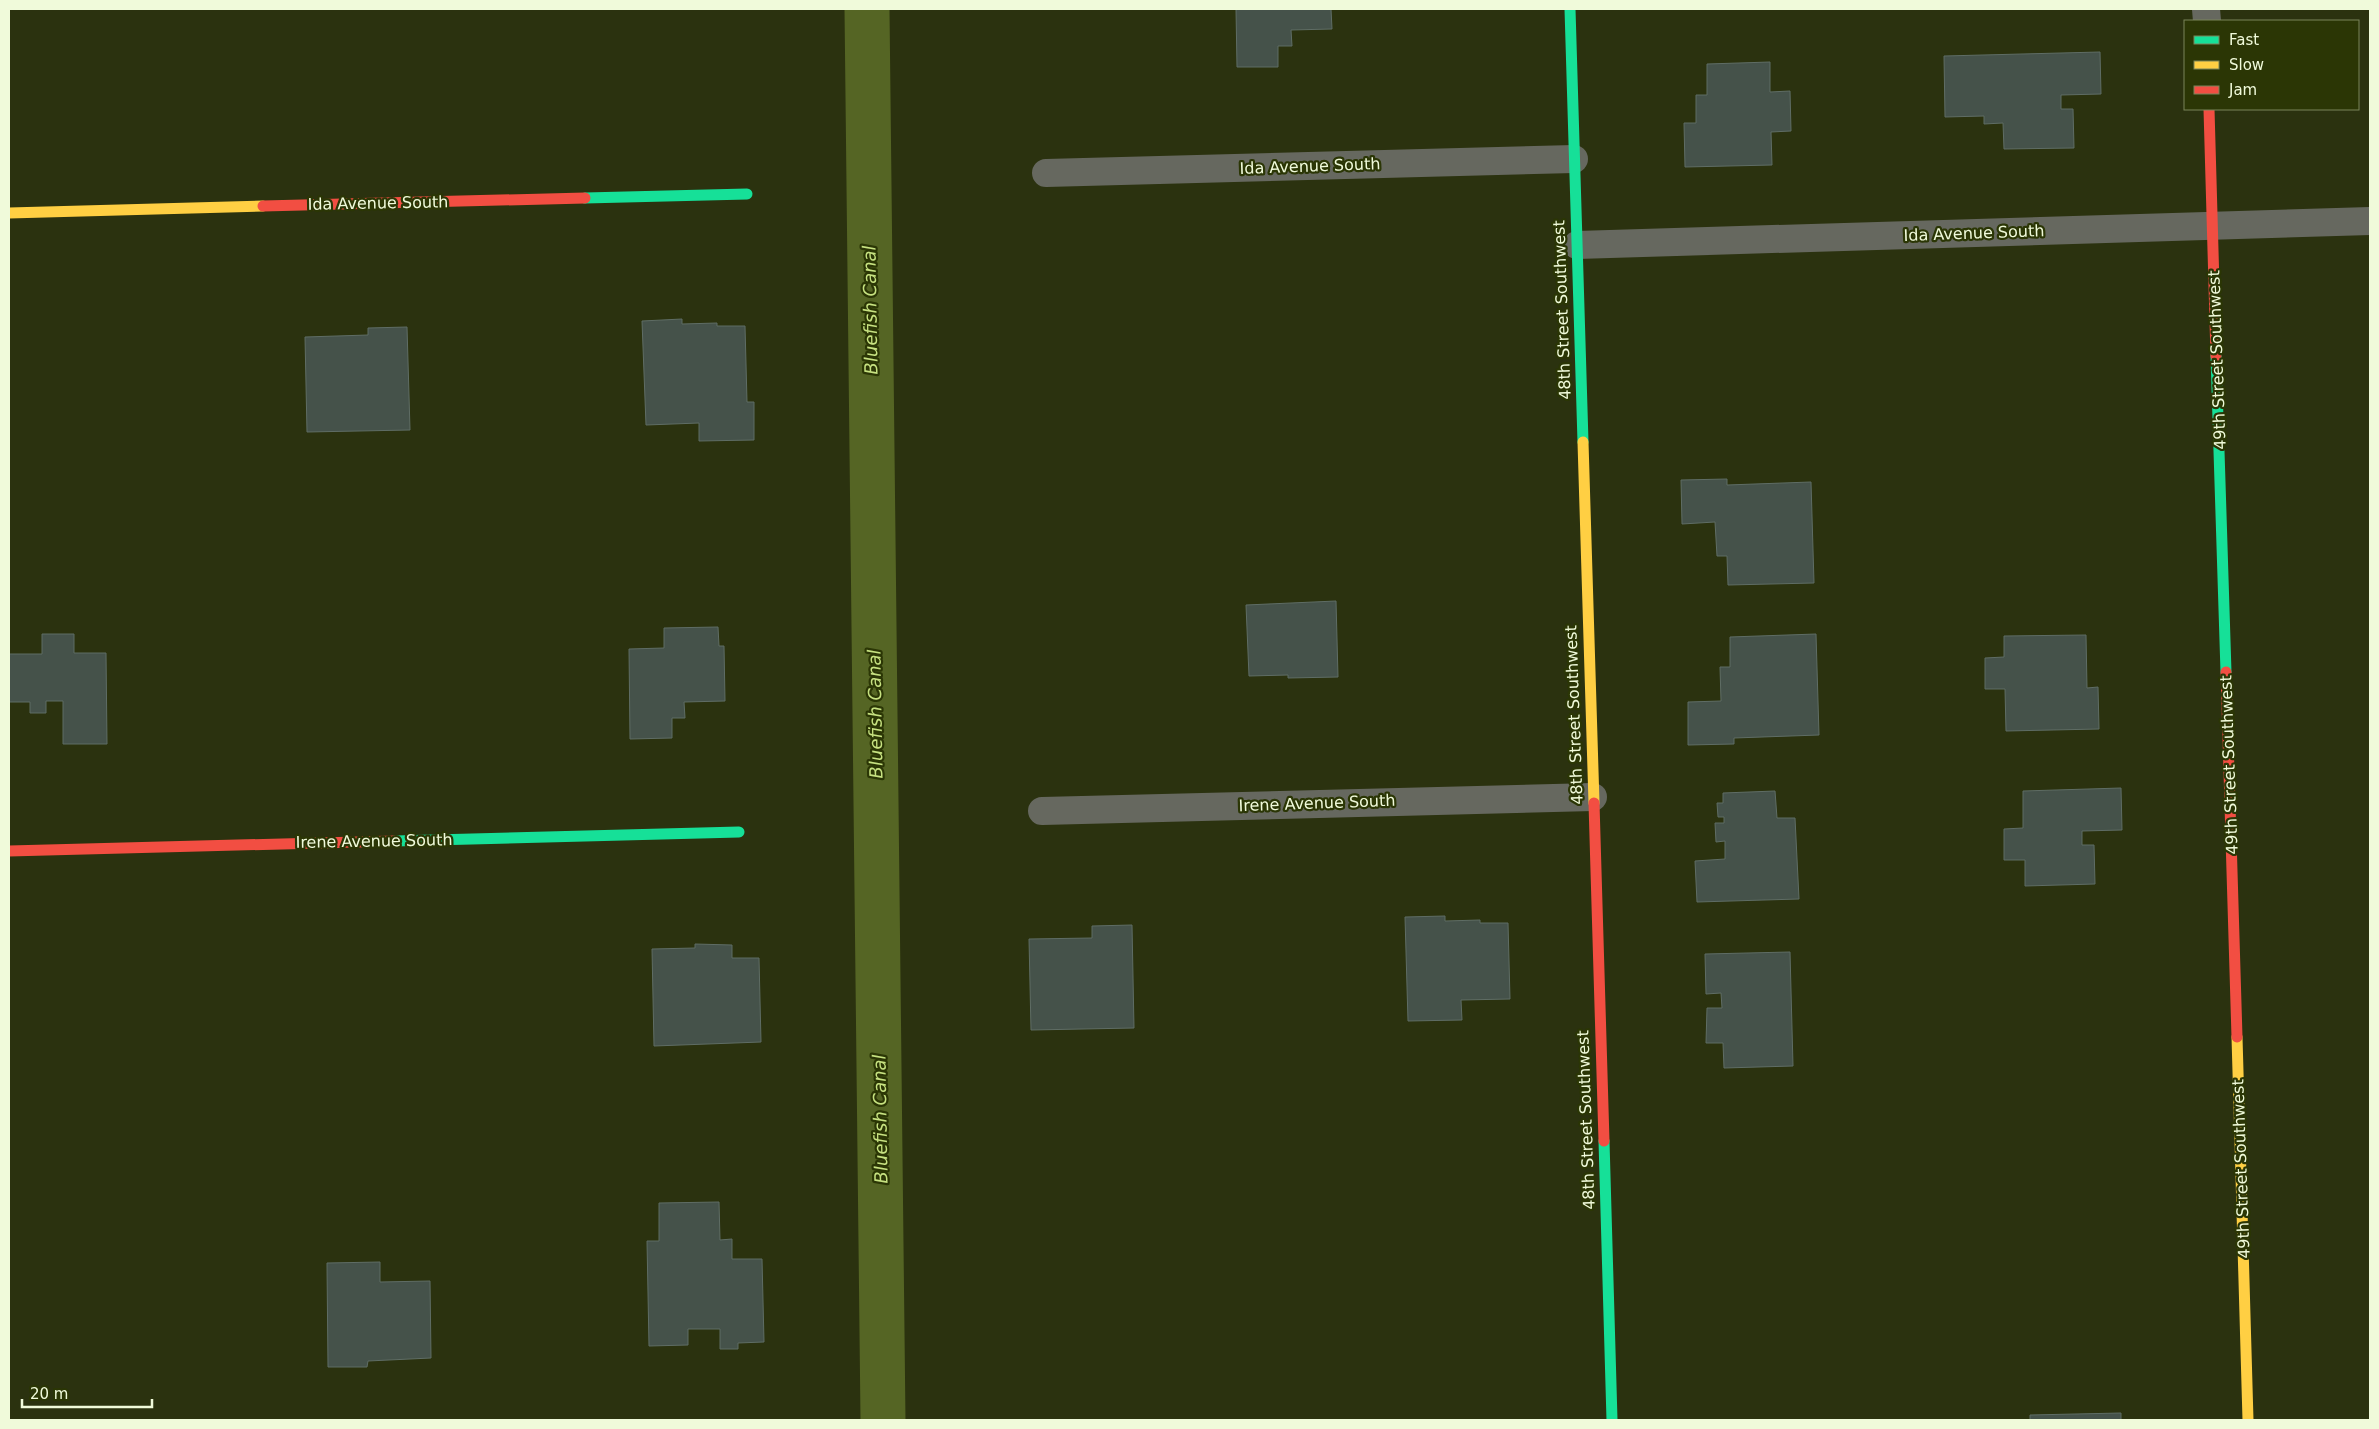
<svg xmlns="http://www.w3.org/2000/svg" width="2379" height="1429" font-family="'DejaVu Sans',sans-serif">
<rect width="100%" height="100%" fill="#2b320f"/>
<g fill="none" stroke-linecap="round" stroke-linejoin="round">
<!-- canal -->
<polyline stroke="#556524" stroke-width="45" points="867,9 883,1420"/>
</g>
<!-- building -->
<g fill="#45524a" stroke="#5f6d65">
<polygon points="1236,9 1331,9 1332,29 1291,30 1292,46 1278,46 1278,67 1237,67"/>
<polygon points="2100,52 2101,94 2061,95 2061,109 2073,109 2074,148 2004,149 2003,123 1984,124 1984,116 1945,117 1944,56"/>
<polygon points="1770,62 1770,92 1790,91 1791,131 1771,132 1772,165 1685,167 1684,123 1696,123 1696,95 1707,95 1707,64"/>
<polygon points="682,319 682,324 717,323 717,326 745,326 747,402 754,402 754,440 699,441 699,423 646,425 642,321"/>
<polygon points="407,327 410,430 307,432 305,337 368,335 368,328"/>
<polygon points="1727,479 1727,485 1811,482 1814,583 1728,585 1727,556 1717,556 1715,522 1682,524 1681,480"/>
<polygon points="1336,601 1338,677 1288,678 1288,675 1249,676 1246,605"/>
<polygon points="718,627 719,646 724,646 725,701 684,702 685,718 672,718 672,738 630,739 629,649 664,648 664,628"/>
<polygon points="42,634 74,634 74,653 106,653 107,744 63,744 63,701 46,701 46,713 30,713 30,702 9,702 9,654 42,654"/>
<polygon points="1816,634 1819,735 1734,738 1734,744 1688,745 1688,702 1721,701 1720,667 1730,667 1730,637"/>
<polygon points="2086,635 2087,688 2098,687 2099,729 2006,731 2005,689 1985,689 1985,658 2004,657 2004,636"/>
<polygon points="2121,788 2122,830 2082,831 2082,845 2094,845 2095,884 2025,886 2025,860 2004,860 2004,829 2023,828 2023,791"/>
<polygon points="1775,791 1777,818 1795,818 1799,899 1697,902 1695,861 1725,859 1725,841 1716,842 1715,823 1724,823 1724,817 1718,817 1717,803 1723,803 1723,793"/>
<polygon points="1445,916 1445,921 1480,920 1480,923 1508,923 1510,999 1461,1000 1462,1020 1408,1021 1405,917"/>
<polygon points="1132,925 1134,1028 1031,1030 1029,939 1092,938 1092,926"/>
<polygon points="695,944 732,945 732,958 759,958 761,1042 654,1046 652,949 695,948"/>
<polygon points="1790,952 1793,1066 1724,1068 1723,1043 1706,1043 1707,1008 1722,1008 1721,993 1706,994 1705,954"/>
<polygon points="719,1202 720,1240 732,1239 732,1259 762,1259 764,1342 738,1343 738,1349 720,1349 720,1329 688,1329 688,1345 649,1346 647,1241 659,1241 659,1203"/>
<polygon points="380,1262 380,1282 430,1281 431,1358 368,1361 367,1367 328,1367 327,1263"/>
<polygon points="2121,1413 2121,1420 2030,1420 2030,1415"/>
</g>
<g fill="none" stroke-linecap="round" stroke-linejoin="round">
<!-- street -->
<g stroke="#66685f" stroke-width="28">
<polyline points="2206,9 2207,21"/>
<polyline points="1046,173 1574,159"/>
<polyline points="1577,245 2370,221"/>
<polyline points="1042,811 1593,797"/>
</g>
<!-- fast -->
<g stroke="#16e098" stroke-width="11">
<polyline points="1570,9 1583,442"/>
<polyline points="585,198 747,194"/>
<polyline points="2216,356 2226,672"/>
<polyline points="395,841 739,832"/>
<polyline points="1604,1141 1612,1420"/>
</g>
<!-- slow -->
<g stroke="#ffcf43" stroke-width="11">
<polyline points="9,213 263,206"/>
<polyline points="1583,442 1594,803"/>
<polyline points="2237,1037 2248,1420"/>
</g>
<!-- jam -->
<g stroke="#f24e42" stroke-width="11">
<polyline points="2209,109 2216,356"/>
<polyline points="263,206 585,198"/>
<polyline points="2226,672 2237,1037"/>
<polyline points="1594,803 1604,1141"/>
<polyline points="9,851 395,841"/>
</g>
</g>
<g text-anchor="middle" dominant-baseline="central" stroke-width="4.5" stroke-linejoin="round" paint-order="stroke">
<!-- street labels -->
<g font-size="16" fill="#f0fada" stroke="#2b3605">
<text transform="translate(1310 166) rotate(-2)">Ida Avenue South</text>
<text transform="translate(378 203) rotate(-1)">Ida Avenue South</text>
<text transform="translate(1974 233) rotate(-2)">Ida Avenue South</text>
<text transform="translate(1562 310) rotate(-92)">48th Street Southwest</text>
<text transform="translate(2217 360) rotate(-92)">49th Street Southwest</text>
<text transform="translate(1574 715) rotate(-92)">48th Street Southwest</text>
<text transform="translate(2229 765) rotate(-92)">49th Street Southwest</text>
<text transform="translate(1317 803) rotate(-2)">Irene Avenue South</text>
<text transform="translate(374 841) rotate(-1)">Irene Avenue South</text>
<text transform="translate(1586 1120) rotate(-92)">48th Street Southwest</text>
<text transform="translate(2241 1169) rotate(-92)">49th Street Southwest</text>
</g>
<!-- water labels -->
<g font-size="18" font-style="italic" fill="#c7e281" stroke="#2b3605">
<text transform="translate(870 310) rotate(-91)">Bluefish Canal</text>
<text transform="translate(875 714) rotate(-91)">Bluefish Canal</text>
<text transform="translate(880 1119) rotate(-91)">Bluefish Canal</text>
</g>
</g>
<!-- border -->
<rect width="2379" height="1429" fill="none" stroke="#f0fada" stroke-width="20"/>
<!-- legend -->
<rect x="2184" y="20" width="175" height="90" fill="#2b3605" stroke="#7a845a"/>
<rect x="2194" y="36" width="25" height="8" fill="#16e098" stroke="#7a845a"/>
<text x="2229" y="45" font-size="15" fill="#f0fada">Fast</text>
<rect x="2194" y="61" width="25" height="8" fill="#ffcf43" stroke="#7a845a"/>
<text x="2229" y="70" font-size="15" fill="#f0fada">Slow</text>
<rect x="2194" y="86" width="25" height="8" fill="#f24e42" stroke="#7a845a"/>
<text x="2229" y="95" font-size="15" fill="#f0fada">Jam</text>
<!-- scale -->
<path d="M22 1399v8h130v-8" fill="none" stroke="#f0fada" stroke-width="2.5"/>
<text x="30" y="1399" font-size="15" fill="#f0fada" stroke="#2b3605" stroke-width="4" paint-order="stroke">20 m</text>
</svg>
